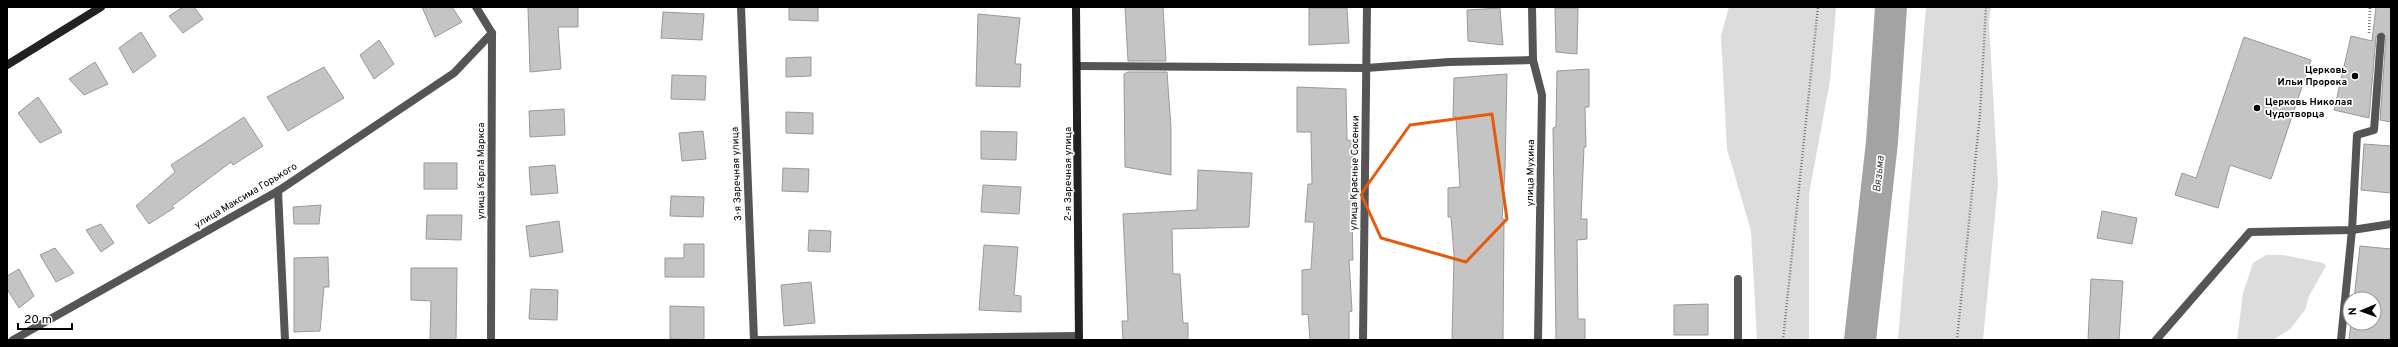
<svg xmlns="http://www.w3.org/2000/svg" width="2398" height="347" font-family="Overpass,sans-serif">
<rect width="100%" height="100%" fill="#fff"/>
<!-- green -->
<g fill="#dcdcdc">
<polygon points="1729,7 1836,7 1830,81 1809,194 1809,340 1757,340 1751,231 1727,149 1721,36"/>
<polygon points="1926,7 1991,7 1989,21 1998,184 1983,340 1898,340"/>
<polygon points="2266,255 2283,255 2323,263 2326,266 2309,296 2305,310 2290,329 2273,340 2237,340 2243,293 2253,263"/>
</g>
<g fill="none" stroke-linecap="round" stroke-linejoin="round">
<!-- river -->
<polyline stroke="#a3a3a3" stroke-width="32" points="1860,340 1882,142 1891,7"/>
</g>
<!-- building -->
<g fill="#c4c4c4" stroke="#999">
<polygon points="183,7 194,7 203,19 183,33 169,16"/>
<polygon points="422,7 452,7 462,22 435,37"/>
<polygon points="528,7 578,7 578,27 558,27 561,69 530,72"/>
<polygon points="789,7 818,7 818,21 789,20"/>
<polygon points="1125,7 1163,7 1166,61 1128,61"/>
<polygon points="2376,7 2391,7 2391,122 2380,120 2386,37 2382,32 2376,37 2369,118 2334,110 2351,36 2372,41"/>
<polygon points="1309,8 1347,8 1349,43 1309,45"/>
<polygon points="1500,8 1503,45 1468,41 1467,10"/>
<polygon points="1555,8 1578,8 1577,54 1556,52"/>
<polygon points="663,12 704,14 702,40 661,38"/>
<polygon points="978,14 1020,18 1015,64 1021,64 1020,87 976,86"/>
<polygon points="141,32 156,56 133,73 119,48"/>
<polygon points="2244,37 2311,60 2271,179 2230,165 2218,208 2175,195 2182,173 2196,178"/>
<polygon points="379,40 394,64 374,79 360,55"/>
<polygon points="811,57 811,76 786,77 786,58"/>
<polygon points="95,62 108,84 84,95 69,79"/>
<polygon points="324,67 344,98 288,131 267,97"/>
<polygon points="1589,69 1589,107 1585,107 1586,147 1584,147 1581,219 1587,219 1587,239 1577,240 1578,319 1585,319 1585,340 1556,340 1553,128 1556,127 1557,71"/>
<polygon points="1128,72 1167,72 1171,128 1171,175 1125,167 1124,74"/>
<polygon points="1507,74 1505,169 1502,219 1504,219 1503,340 1452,340 1454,255 1451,217 1448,217 1448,188 1460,187 1456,117 1453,117 1454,78"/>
<polygon points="672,75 706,76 705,100 671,99"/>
<polygon points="1297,87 1346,89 1347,140 1355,141 1355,189 1359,190 1352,217 1353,260 1349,260 1352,311 1349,312 1349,340 1310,340 1308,314 1302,315 1302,270 1311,269 1314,222 1305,222 1308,184 1312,184 1311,132 1297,132"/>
<polygon points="38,97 62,132 40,143 18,113"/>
<polygon points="564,109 565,135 530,137 529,111"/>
<polygon points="786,112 813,113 813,134 786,133"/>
<polygon points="244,117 263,146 233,165 231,162 172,206 174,208 149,224 136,206 175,172 171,165"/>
<polygon points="703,131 706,159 682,161 679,133"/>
<polygon points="981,131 1017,132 1016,160 981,159"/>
<polygon points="2364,144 2391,146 2391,193 2361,190"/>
<rect x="424" y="163" width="33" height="26"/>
<polygon points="555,165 558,193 531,195 529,167"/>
<polygon points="783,168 809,169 808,192 782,191"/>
<polygon points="1198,170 1252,173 1249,227 1172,229 1173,274 1180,274 1183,323 1188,323 1188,340 1123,340 1122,321 1128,321 1123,214 1197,210"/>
<polygon points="983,185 1021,187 1019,214 981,212"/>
<polygon points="671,196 704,197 703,217 670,216"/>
<polygon points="321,205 319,224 294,224 293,207"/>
<polygon points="2102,211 2137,218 2132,244 2097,238"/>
<polygon points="427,215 462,215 461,240 426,239"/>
<polygon points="559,221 563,252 530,257 526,226"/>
<polygon points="101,224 114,243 101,252 86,230"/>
<polygon points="809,230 831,231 830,252 808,251"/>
<polygon points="684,244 704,244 704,277 665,277 665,258 684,258"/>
<polygon points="984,245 1018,247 1014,295 1021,296 1021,312 979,310"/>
<polygon points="2360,246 2391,249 2391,340 2349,340 2351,323 2374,323 2374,299 2354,299"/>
<polygon points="55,248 74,273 56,282 40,255"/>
<polygon points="328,257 329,287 324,287 320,331 294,332 294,258"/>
<polygon points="411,268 457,268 456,340 430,340 431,301 411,300"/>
<polygon points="19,269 34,296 19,308 7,289 7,276"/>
<polygon points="2091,279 2123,281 2119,340 2088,340"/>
<polygon points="811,282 815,323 784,326 781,285"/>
<polygon points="531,289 558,290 557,320 529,319"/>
<polygon points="1708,304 1708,335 1674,335 1674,305"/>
<polygon points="670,306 704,307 704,340 670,339"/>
</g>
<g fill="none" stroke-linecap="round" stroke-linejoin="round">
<!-- path -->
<g stroke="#777" stroke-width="2.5" stroke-dasharray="1 2" stroke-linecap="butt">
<polyline points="2369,33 2370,7"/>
<polyline points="1783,340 1818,7"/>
<polyline points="1957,340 1980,114 1986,7"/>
</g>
<!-- lane -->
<g stroke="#555" stroke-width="8">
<polyline points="1738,279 1738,340"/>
<polyline points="2156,340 2250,232 2352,230 2391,224"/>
<polyline points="2341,340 2352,230 2357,135 2374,130 2381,37"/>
</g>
<!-- street -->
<g stroke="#555" stroke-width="8">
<polyline points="476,7 492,33 491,340"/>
<polyline points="741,7 754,340"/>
<polyline points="1532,7 1533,60 1542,95 1538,340"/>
<polyline points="1077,66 1366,68 1449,62 1533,60"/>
<polyline points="278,191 285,340"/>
<polyline points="13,340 278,191 454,73 492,33"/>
<polyline points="754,340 1079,336"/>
<polyline points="1363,340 1367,7"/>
</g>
<!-- secondary -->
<g stroke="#222" stroke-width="8">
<polyline points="1076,7 1079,340"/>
<polyline points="7,65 101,7"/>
</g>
</g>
<!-- marked area -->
<path fill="none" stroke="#e8590c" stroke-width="3" stroke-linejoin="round" d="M1492,114L1507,219L1466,262L1381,238L1361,194L1410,125Z"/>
<!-- markers -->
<g fill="#000" stroke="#fff" stroke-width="1.5">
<circle cx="2355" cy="76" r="4"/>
<circle cx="2257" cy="108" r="4"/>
</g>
<g text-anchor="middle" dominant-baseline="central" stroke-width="3.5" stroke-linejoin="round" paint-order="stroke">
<!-- poi labels -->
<g font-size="10" font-weight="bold" fill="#000" stroke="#fff" text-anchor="end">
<text x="2347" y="70">Церковь<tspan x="2347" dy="12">Ильи Пророка</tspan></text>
<text x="2265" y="102" text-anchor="start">Церковь Николая<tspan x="2265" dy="12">Чудотворца</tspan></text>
</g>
<!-- street labels -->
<g font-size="10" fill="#000" stroke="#fff">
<text transform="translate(481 171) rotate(-90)">улица Карла Маркса</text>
<text transform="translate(1355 173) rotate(-89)">улица Красные Сосенки</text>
<text transform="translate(1531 173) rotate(-89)">улица Мухина</text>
<text transform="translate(737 174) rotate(-92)">3-я Заречная улица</text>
<text transform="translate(1068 174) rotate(-90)">2-я Заречная улица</text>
<text transform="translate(246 196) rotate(-31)">улица Максима Горького</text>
</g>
<!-- water labels -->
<g font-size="11" font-style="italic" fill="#444" stroke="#fff">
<text transform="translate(1879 174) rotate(-84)">Вязьма</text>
</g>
</g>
<!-- border -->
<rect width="2398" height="347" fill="none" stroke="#000000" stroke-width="16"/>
<!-- north arrow -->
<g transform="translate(2362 311) rotate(268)"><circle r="19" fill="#ffffff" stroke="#999999"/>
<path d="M0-3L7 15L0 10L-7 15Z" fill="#000000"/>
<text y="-6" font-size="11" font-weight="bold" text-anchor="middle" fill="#000000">N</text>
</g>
<!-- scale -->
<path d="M18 323v6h54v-6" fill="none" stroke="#000000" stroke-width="2"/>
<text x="24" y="323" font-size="12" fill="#000000" stroke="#ffffff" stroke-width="3" paint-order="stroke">20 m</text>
</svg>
